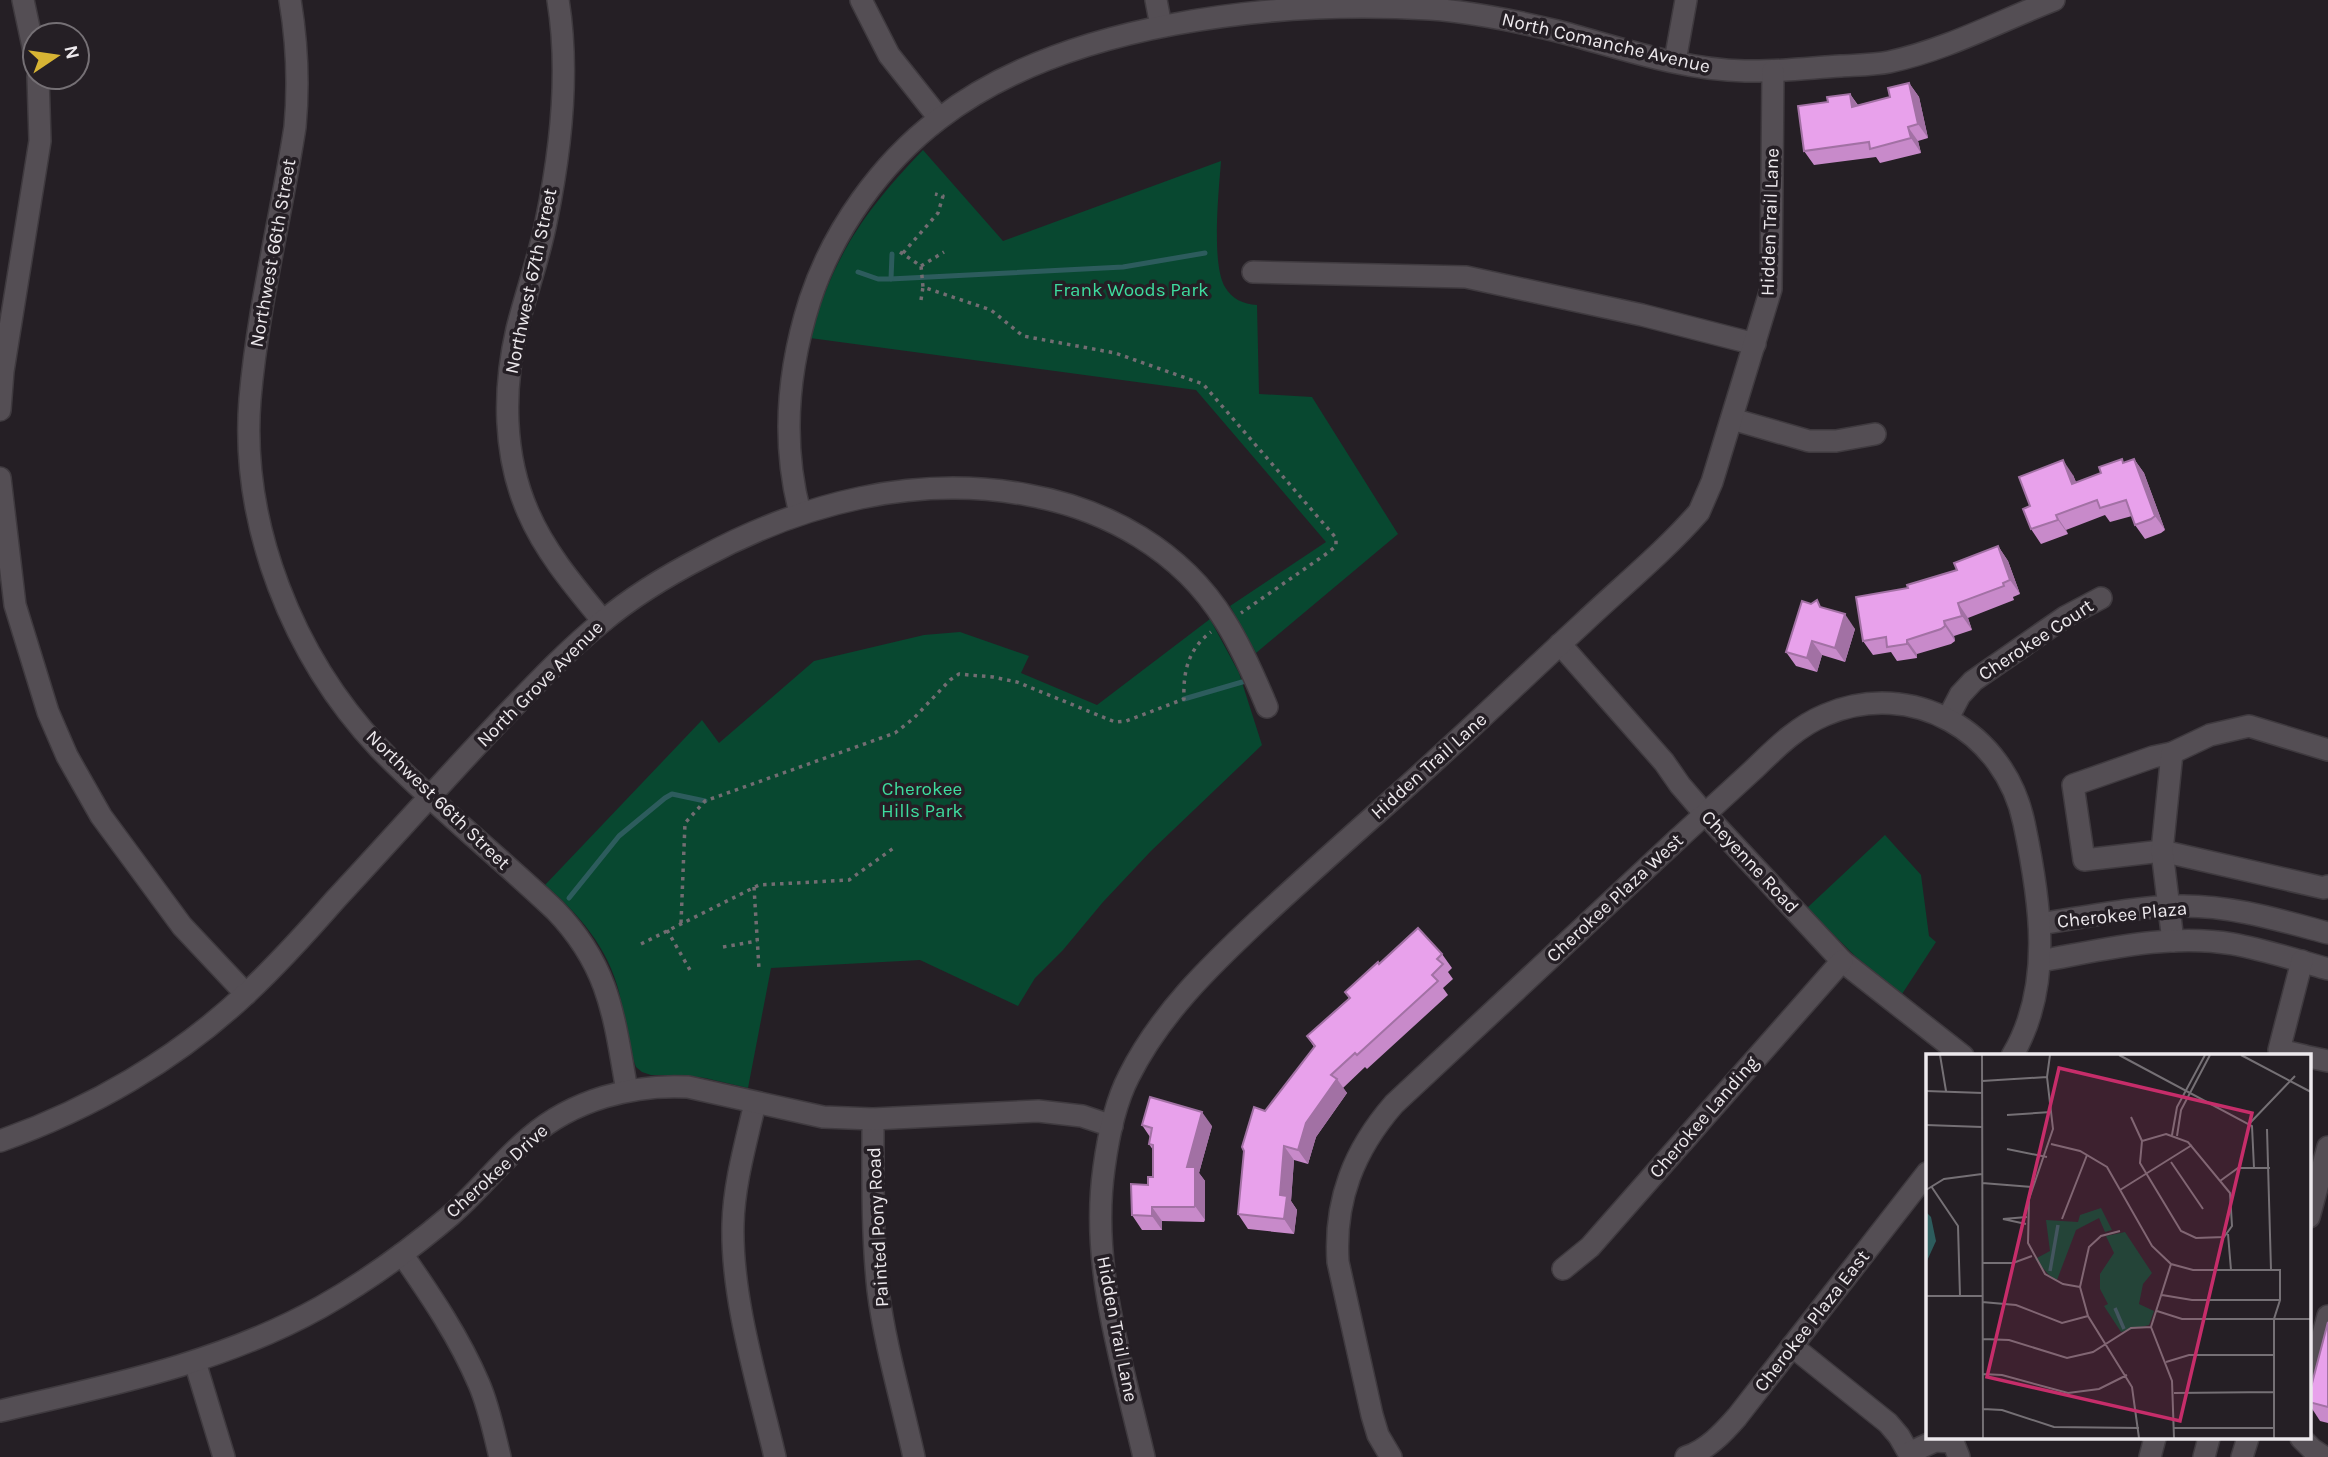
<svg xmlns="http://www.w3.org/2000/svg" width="2328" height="1457" font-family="Karla,sans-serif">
<rect width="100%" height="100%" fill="#251f25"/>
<!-- green -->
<g fill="#084830">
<path d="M923,150L1003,241L1221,161C1219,189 1211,264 1225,287C1232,299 1243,304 1257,305L1259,394L1312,397L1398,534L1256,653L1230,606L1326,542L1196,390L810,338C833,256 865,210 923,150Z"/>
<path d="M1210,619L1239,673L1262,745L1151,851L1103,902L1063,950L1035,978L1018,1006L920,960L771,968L748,1088L705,1078L680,1075H651L642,1072L636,1067C627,1044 625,1017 619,992C608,948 579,914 545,885L702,720L719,743L814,661L924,635L960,632L1029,656L1021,673L1097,705Z"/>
<polygon points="1885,835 1921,875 1929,936 1936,942 1902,994 1855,956 1807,908"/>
</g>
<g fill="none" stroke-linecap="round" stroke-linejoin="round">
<!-- stream -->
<g stroke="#2d5c5d" stroke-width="5">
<polyline points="858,272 878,279 890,279 1123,267 1205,253"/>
<polyline points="891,279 892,254"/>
<polyline points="1184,699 1249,680"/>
<polyline points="569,898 619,836 665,798 672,794 705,801"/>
</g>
<!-- minor casing -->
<g stroke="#3f3a3f" stroke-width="24">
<g id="minor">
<polyline points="23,0 35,56"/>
<path d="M290,0C297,42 299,84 295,127C281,217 258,307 250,399C240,524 293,657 379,748C434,805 497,855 555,910C610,967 614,1017 627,1091"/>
<path d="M558,0C570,73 561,150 546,222C539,258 526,293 517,329C503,389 503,455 528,512C545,552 575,587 603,621"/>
<polyline points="861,0 889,55 939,118"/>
<polyline points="1156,0 1161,26"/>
<polyline points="1675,61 1686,0"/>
<polyline points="1253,272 1466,277 1642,315 1755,344"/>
<polyline points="0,410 3,371 40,141 38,77"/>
<polyline points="1732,419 1809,441 1836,441 1875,434"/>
<polyline points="0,478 15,605 48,712 67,756 101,816 182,926 246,994"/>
<path d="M800,513C781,441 788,369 810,300C833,230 881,163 939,119C1064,22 1277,0 1430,9C1473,12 1516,21 1557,31C1618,47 1681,70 1745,71C1777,72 1809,68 1841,66C1857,65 1874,65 1889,62C1946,50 2000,21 2054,0"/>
<polyline points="1560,644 1664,762 1680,785 1705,814 1842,961 1963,1056"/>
<polyline points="1948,718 1960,695 1973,681 2065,617 2101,598"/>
<polyline points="2172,753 2153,757 2073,785 2084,860 2162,851 2324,888 2328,886"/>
<path d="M2040,924C2086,917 2132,907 2179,906C2230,905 2279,920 2328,933"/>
<polyline points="2173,941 2162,851 2172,753 2210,735 2249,726 2328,750"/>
<path d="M2040,961C2103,950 2168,933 2233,944C2265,950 2297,960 2328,969"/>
<polyline points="2302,961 2279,1050 2305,1056"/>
<polyline points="2309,1057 2328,1061"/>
<path d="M755,1103C746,1143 734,1183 733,1224C731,1299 758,1384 775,1457"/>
<path d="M873,1119C873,1176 872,1233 878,1290C885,1346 902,1402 914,1457"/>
<path d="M0,1141C91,1109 177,1059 247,993C278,964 307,932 335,900C390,841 443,781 498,723C532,688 565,652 602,622C633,596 668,575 703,557C803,503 915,474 1028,495C1107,509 1182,551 1225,621C1242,648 1255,678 1267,707"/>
<polyline points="2309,1217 2328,1147"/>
<path d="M402,1254C431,1296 459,1337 479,1384C489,1407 494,1433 500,1457"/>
<polyline points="1563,1269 1590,1247 1842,961"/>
<polyline points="1792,1346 1888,1423 1899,1436 1911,1457"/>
<polyline points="195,1362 224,1457"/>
<polyline points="2309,1387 2328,1316"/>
<path d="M0,1411C111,1385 221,1363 321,1307C367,1281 411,1249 451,1215C479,1191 501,1161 530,1137C573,1100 632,1084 688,1087L823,1117L873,1119L1038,1111L1082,1116L1112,1126"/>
<polyline points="2301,1438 2312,1449 2324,1457"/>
<polyline points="1909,1453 1935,1441 1953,1442 1959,1457"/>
<path d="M1144,1457C1122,1362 1090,1266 1104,1168C1108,1138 1115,1103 1129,1076C1160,1014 1210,966 1259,920C1303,879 1348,839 1393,799C1457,742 1519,682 1582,624C1621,587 1664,552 1699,512L1712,482L1771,289L1773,71"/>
<path d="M1391,1457L1378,1435L1372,1415L1338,1262C1334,1200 1354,1150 1394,1104C1490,1015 1585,926 1680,837C1704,815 1728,793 1752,771C1774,750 1796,727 1825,715C1912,678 2005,731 2024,823C2040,899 2054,986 2012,1056"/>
<path d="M1686,1457C1707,1450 1723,1433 1737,1417L1927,1173"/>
<polyline points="2150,1457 2155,1438"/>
<polyline points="2204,1457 2209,1438"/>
<polyline points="2242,1457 2248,1438"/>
</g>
</g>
<!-- path -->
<g stroke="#726d72" stroke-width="3.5" stroke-dasharray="3.5 5" stroke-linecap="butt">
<polyline points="900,252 921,266 923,287 991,310 1023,336 1115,353 1203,384 1336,538 1336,546 1329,552 1241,613"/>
<polyline points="903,253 938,213 943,196 935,194"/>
<polyline points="921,266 944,252"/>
<polyline points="921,300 923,287"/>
<polyline points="754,887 759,969"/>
<path d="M681,923L685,823L705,801L895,733L914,718L950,680L959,674L969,675L993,677L1017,682L1115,722L1126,721L1184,699C1183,672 1188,649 1211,632"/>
<polyline points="667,930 690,970"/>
<polyline points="641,944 759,885 849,880 895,847"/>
<polyline points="723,947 757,941"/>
</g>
<!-- minor -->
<use href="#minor" stroke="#544e54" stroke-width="21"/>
</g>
<!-- wall -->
<g fill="#c88aca">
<polygon points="1909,83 1919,97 1928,138 1918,141 1921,153 1880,163 1876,157 1814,165 1804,151 1828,102 1850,94 1858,105 1890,97"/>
<polygon points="2134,459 2144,473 2165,530 2161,533 2145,539 2135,525 2132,516 2110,522 2105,515 2066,530 2068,534 2041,544 2031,529 2030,506 2073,475 2076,482 2101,473"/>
<polygon points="1998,546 2008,561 2020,594 2013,597 2014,600 1968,618 1972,630 1954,636 1955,641 1951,644 1917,654 1917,658 1897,661 1891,652 1873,655 1863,641 1908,588 1957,570"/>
<polygon points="1823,607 1855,629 1845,662 1822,655 1817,672 1796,666 1786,652"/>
<polygon points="1442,954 1452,968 1448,972 1453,979 1443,988 1448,995 1367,1069 1365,1067 1343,1088 1347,1093 1316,1137 1308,1164 1294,1160 1291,1201 1297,1210 1294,1234 1248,1229 1238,1214 1265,1111 1314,1047 1307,1036 1349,998 1345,992 1379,964"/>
<polygon points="1142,1125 1212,1126 1199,1173 1205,1181 1205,1220 1204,1222 1162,1221 1162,1230 1142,1230 1132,1215 1153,1177 1153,1150 1149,1144 1150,1137"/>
<polygon points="2328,1322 2328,1423 2320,1421 2309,1404 2309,1395"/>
</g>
<!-- shaded-wall -->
<g fill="#a271a4">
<polygon points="1909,83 1919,97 1928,138 1918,124"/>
<polygon points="1850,94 1860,109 1852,107"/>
<polygon points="1908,127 1918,141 1921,153 1911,138"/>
<polygon points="2134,459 2144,473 2165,530 2155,516"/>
<polygon points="2063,460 2073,475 2082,498 2072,484"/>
<polygon points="2056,515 2066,530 2068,534 2058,520"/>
<polygon points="1998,546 2008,561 2020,594 2010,580"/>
<polygon points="1958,603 1968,618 1972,630 1962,616"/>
<polygon points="1845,614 1855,629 1845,662 1835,648"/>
<polygon points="1944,621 1954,636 1955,641 1945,626"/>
<polygon points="1907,640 1917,654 1917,658 1907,644"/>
<polygon points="1812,641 1822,655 1817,672 1807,658"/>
<polygon points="1337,1079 1347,1093 1316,1137 1308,1164 1298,1150 1306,1123"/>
<polygon points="1202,1112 1212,1126 1199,1173 1205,1181 1205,1220 1195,1206 1187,1167"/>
<polygon points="1284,1146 1294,1160 1291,1201 1297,1210 1294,1234 1284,1219 1280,1195"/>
<polygon points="1152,1207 1162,1221 1162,1230 1152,1216"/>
</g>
<!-- building -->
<g fill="#e8a1eb" stroke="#a271a4" stroke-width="2">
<polygon points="1909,83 1918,124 1908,127 1911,138 1870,149 1869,142 1804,151 1798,106 1828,102 1827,97 1850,94 1852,107 1890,97 1888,88"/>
<polygon points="2122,459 2123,463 2134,459 2155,516 2151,519 2135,525 2126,500 2100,508 2097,500 2056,515 2058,520 2031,529 2023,509 2030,506 2019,477 2063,460 2072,484 2101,473 2099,467"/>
<polygon points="1998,546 2010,580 2003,583 2004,586 1958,603 1962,616 1944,621 1945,626 1941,629 1907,640 1907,644 1887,647 1886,637 1863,641 1856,597 1908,588 1907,585 1957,570 1954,563"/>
<polygon points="1817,600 1820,607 1845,614 1835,648 1812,641 1807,658 1786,652 1802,601 1811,604"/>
<polygon points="1418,928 1442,954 1437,959 1443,964 1432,975 1438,981 1357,1055 1355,1053 1331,1075 1337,1079 1306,1123 1298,1150 1284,1146 1280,1195 1287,1196 1284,1219 1238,1214 1244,1151 1242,1147 1254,1107 1265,1111 1315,1046 1307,1036 1350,998 1345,992 1378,962 1379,964"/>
<polygon points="1150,1097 1202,1112 1187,1167 1195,1167 1195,1206 1194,1207 1152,1207 1152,1216 1132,1215 1131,1184 1148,1185 1148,1177 1153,1177 1153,1145 1149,1144 1152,1128 1142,1125"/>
<polygon points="2328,1322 2328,1407 2309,1402 2309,1395"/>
</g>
<g text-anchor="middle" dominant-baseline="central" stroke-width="7" stroke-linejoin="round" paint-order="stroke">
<!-- street labels -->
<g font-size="19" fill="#ede9ed" stroke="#251f25">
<text transform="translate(1606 43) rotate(13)">North Comanche Avenue</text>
<text transform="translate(1770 222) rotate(-88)">Hidden Trail Lane</text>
<text transform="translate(273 253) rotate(-80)">Northwest 66th Street</text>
<text transform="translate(531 281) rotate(-78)">Northwest 67th Street</text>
<text transform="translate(2036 640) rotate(-33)">Cherokee Court</text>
<text transform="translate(540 684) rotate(-45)">North Grove Avenue</text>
<text transform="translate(1429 766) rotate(-42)">Hidden Trail Lane</text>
<text transform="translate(438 800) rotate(44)">Northwest 66th Street</text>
<text transform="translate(1750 862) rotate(47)">Cheyenne Road</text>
<text transform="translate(1615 898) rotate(-43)">Cherokee Plaza West</text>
<text transform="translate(2122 915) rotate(-6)">Cherokee Plaza</text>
<text transform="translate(1704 1117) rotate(-49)">Cherokee Landing</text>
<text transform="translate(497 1171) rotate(-42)">Cherokee Drive</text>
<text transform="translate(878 1227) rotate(-93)">Painted Pony Road</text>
<text transform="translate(1812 1321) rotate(-52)">Cherokee Plaza East</text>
<text transform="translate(1117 1329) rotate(79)">Hidden Trail Lane</text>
</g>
<!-- park labels -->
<g font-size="19" fill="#3edd9f" stroke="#251f25">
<text x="1131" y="290">Frank Woods Park</text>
<text x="922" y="789">Cherokee<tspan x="922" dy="22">Hills Park</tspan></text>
</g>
</g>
<!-- overview -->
<g transform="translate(1926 1054)">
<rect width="385" height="385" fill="#251f25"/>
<path d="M175,154L186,176L179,178L173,164L150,176L131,226L123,221L109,205L124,197L120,166L152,168L154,161ZM199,178L226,219L217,230L213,250L228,257L223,271L195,278L178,252L182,250L174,235V220L188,199L180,182Z" fill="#084830"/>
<path d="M0,158L5,163L10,187L0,209Z" fill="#2d5c5d"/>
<path fill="none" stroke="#2d5c5d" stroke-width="3.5" d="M124,217L132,171M189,254L198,275"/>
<path fill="none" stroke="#757075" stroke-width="2" d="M14,1L20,37M56,1L57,384M124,1L121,23L127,75L103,145L102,189L119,220L137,230L154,233M193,1L326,72L328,114M315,1L385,38M56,27L121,23M0,37L57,39M81,61L125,58M205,63L216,87M323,70L369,22M0,71L56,73M341,75L345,216M240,80L262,88L304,139L306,172L298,183L270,184L255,177L214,109L216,87ZM246,81L251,53L279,1M251,82L255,56L284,1M125,90L154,97L181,113L226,192L245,210L267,216H354V246L348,265V384M81,95L121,103M245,108L277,155M294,127L312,114H344M56,129L106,133M5,132L32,172L34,242M0,136L18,125L56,120M194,136L266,91M136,165L161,101M100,170L77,165L101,163M194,177L175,182L163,193L154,233L162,262L206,333L213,384M302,180L305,216M56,209H87L106,202M245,210L225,273L246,327L248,384M236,241L266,246H354M0,242H56M56,248L90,251L136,269L162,262M231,257L256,265H385M57,285L83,286L141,304L167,298L205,274L225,273M240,308L263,301H348M57,320L76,321L142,339L173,335L201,321M248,339L348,338M57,355L76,356L128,373L213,374M248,374H348"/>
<path fill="#c62d6a" fill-opacity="0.15" stroke="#c62d6a" stroke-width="3.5" d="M133,14L326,59L254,367L61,323Z"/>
<rect width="385" height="385" fill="none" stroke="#ede9ed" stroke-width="3.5"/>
</g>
<!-- north arrow -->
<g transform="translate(56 56) rotate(77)"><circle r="33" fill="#251f25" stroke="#757075" stroke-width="2"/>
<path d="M0-5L12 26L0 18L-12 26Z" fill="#d7b434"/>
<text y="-10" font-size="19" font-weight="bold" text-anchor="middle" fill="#ede9ed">N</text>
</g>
</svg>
